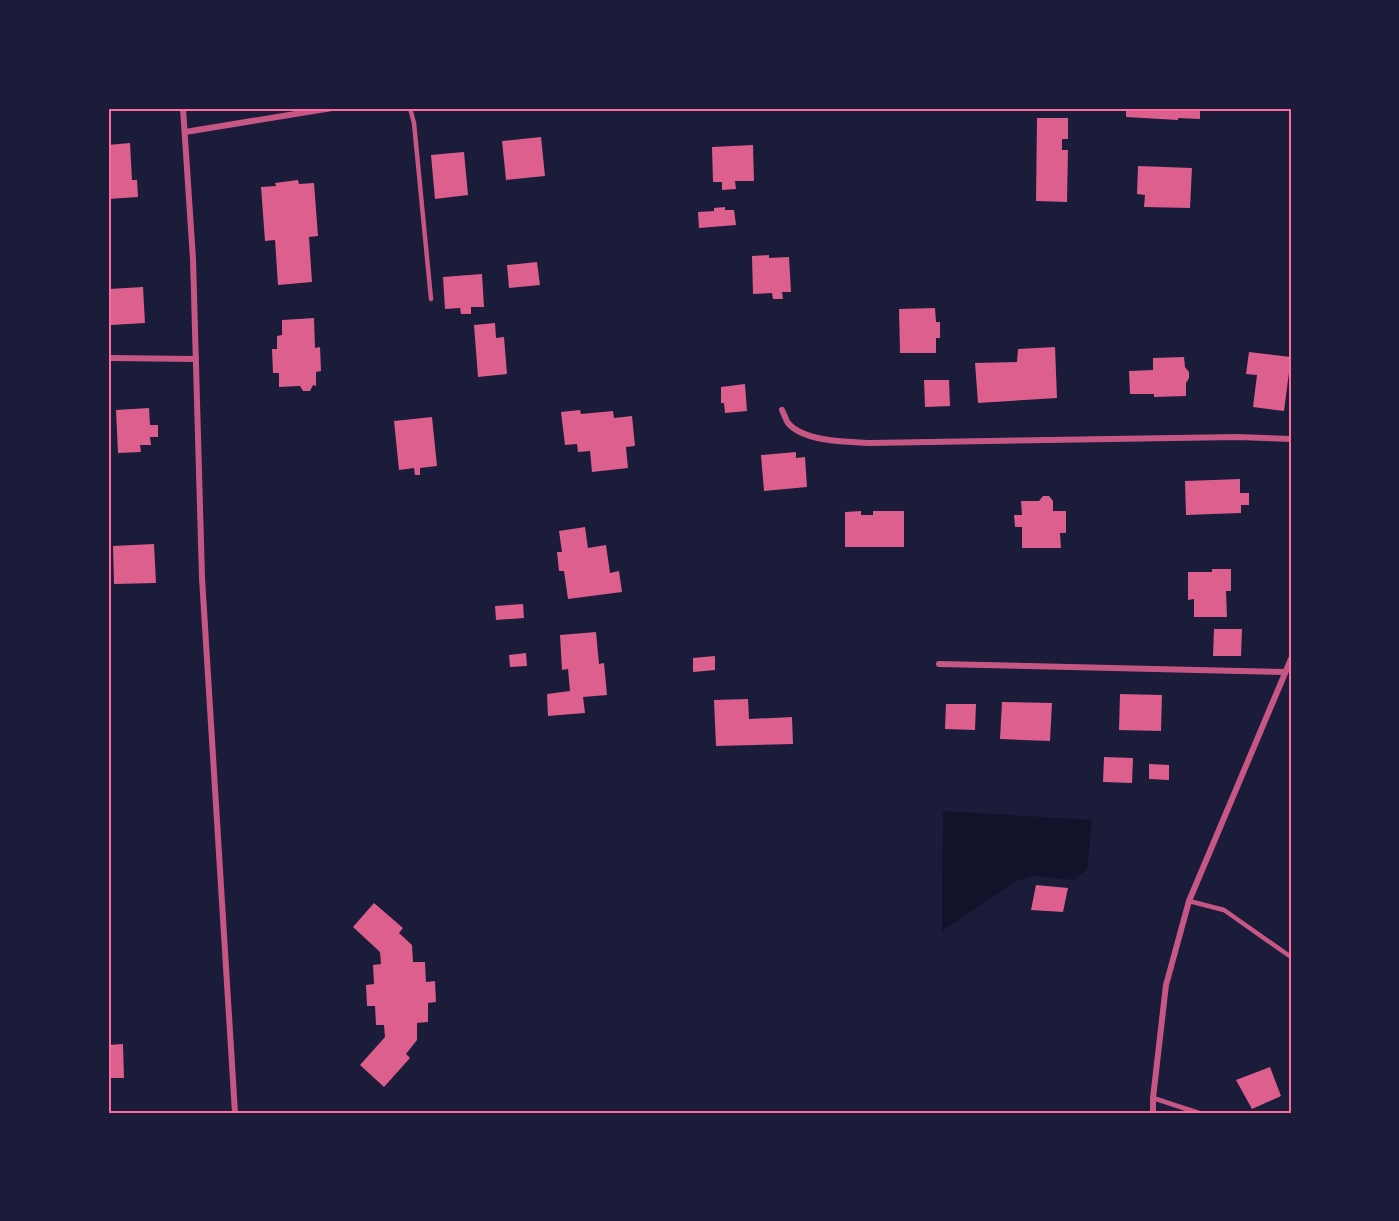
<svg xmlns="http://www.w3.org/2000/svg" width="1399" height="1221" font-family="'Roboto Condensed',sans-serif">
<rect width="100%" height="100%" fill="#1b1b3a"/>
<!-- water -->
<polygon fill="#12122b" points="943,811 1092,820 1087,869 1074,880 1035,876 1016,881 942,931"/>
<!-- building -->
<g fill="#dd5f8e">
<polygon points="1126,108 1200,108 1200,119 1178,118 1178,120 1126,117"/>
<polygon points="1037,118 1068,118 1068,139 1062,139 1062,150 1068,150 1067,202 1036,201"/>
<polygon points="541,137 545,176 506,180 502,141"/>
<polygon points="130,143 132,180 137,180 138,197 108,199 108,145"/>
<polygon points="753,145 754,181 735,181 736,189 722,190 722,182 713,182 712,147"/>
<polygon points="464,152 468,195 435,199 431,155"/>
<polygon points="1138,166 1192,168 1190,208 1144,207 1145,195 1137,194"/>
<polygon points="298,180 299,184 314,183 318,236 309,237 312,282 278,285 275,240 265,241 261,187 276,186 275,183"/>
<polygon points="725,207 725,210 734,210 736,225 699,228 698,212 714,211 714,208"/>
<polygon points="769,255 769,258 789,257 791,292 782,292 783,299 773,299 772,293 753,294 752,256"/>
<polygon points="537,262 540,285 509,288 507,265"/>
<polygon points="482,274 484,307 471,307 471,314 461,314 460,308 445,309 443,277"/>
<polygon points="143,287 145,323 111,325 109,289"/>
<polygon points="935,308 936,322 940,322 940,338 936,338 936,353 900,353 899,309"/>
<polygon points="314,318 315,348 320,347 321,371 316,372 316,386 313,385 310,391 303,391 300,386 279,387 279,373 273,373 272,349 277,349 277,336 282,335 282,320"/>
<polygon points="495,323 496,338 504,337 507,374 478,377 474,325"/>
<polygon points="1055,347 1057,398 978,403 975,363 1017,362 1018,349"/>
<polygon points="1249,352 1291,357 1284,411 1253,407 1257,375 1246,374"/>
<polygon points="1184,357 1185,367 1189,372 1189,378 1186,383 1186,396 1154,397 1154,394 1130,394 1129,371 1153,370 1153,358"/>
<polygon points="924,380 949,380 950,406 925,407"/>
<polygon points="745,384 747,411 725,413 724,403 721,403 721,387"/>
<polygon points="149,408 150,425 158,425 158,437 150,437 151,445 140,445 141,452 118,453 116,410"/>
<polygon points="580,410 581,414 613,411 614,418 632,416 635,446 626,447 628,468 592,472 590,451 578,452 577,444 565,445 561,412"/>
<polygon points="432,417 437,466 420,468 420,475 415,475 414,468 399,470 394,421"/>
<polygon points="796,452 796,458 805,457 807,487 764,491 761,455"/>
<polygon points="1240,479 1240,493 1249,493 1249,505 1241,505 1241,513 1186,515 1185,481"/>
<polygon points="1043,496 1049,496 1053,501 1053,511 1066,511 1066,533 1060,533 1061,548 1022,548 1022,527 1015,527 1014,515 1022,515 1021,501 1039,501"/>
<polygon points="861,511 861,515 873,515 873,511 904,511 904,547 845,547 845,512"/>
<polygon points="585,527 588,548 606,545 610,573 619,571 622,592 568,599 564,571 559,571 557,552 562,552 559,531"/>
<polygon points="154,544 156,583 114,584 113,546"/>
<polygon points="1212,569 1231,569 1231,591 1226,591 1227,617 1194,617 1194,599 1188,600 1188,572 1212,572"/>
<polygon points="523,604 524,618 496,620 495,606"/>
<polygon points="1214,629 1242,629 1241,656 1213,656"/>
<polygon points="596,632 599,664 604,663 607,695 583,697 585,713 548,716 547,694 570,691 568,669 562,670 560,635"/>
<polygon points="526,653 527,666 510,667 509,655"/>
<polygon points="715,656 715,670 693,672 693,658"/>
<polygon points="1120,694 1162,695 1161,731 1119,730"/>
<polygon points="748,699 749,719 792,717 793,744 716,746 714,700"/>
<polygon points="1002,702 1052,703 1050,741 1000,739"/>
<polygon points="946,704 976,704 975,730 945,729"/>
<polygon points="1104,757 1133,758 1132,783 1103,782"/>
<polygon points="1149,764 1169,765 1169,780 1149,779"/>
<polygon points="1036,885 1068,888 1063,912 1031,910"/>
<polygon points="374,903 403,928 399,933 412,945 413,962 425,962 426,982 435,981 436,1002 428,1003 428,1022 417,1023 417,1040 406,1054 410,1058 384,1087 360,1065 385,1037 384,1025 376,1025 375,1006 367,1006 366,985 374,984 373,965 381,964 380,952 353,927"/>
<polygon points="123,1044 124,1078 108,1078 108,1045"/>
<polygon points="1270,1067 1281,1096 1252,1109 1236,1080"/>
</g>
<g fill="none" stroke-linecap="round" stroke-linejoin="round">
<!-- service -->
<g stroke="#c65784" stroke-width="4.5">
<polyline points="410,108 414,123 431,299"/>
<polyline points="1189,901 1224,910 1291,957"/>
<polyline points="1153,1098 1199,1113"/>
</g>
<!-- minor -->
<g stroke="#c65784" stroke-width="6">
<polyline points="183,108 193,259 202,578 235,1113"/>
<polyline points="185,132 332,108"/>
<polyline points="108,358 196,359"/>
<path d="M782,410C784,414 786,420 788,423C804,442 848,442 870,443L1237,437L1291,439"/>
<polyline points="939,664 1285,672"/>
<polyline points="1153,1113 1153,1098 1166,985 1189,901 1291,659"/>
</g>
</g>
<!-- border -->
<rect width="1399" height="1221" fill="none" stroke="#1b1b3a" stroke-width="219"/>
<rect x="110" y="110" width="1180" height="1002" fill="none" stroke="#ff6b9d" stroke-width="2"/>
</svg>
